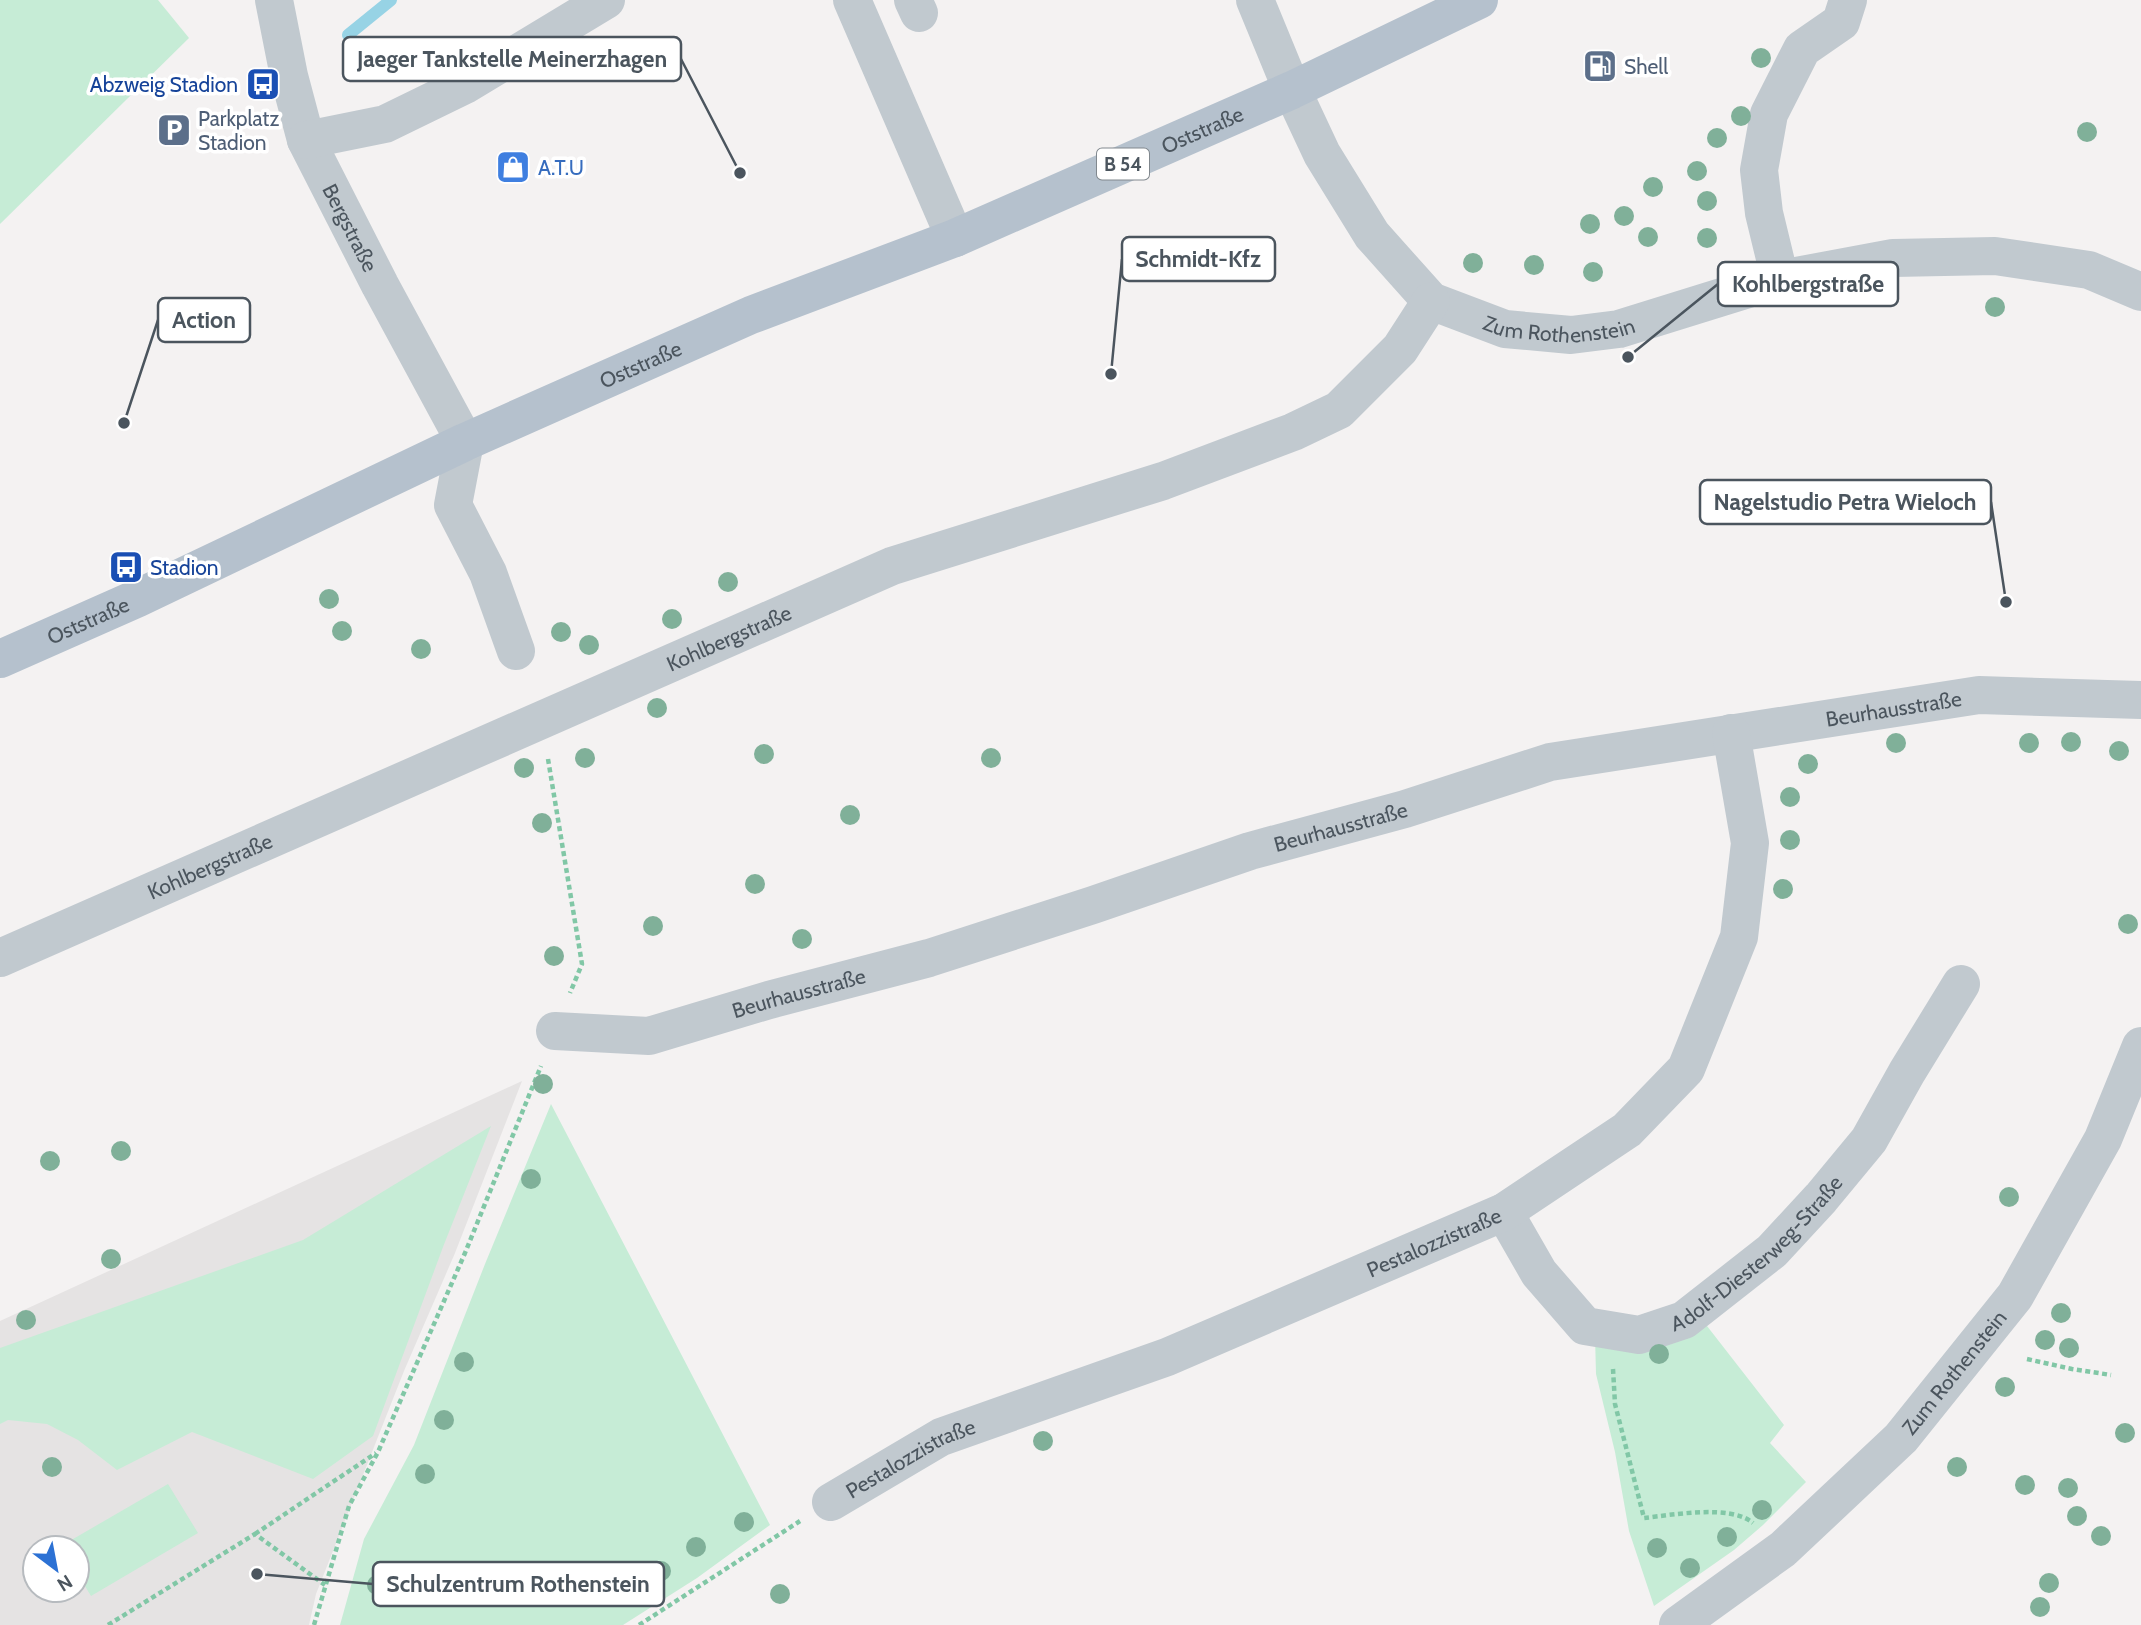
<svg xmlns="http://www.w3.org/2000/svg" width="2141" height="1625" font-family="Cabin,sans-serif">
<rect width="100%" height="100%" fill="#f4f2f2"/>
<!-- education -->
<path fill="#e5e3e3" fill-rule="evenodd" d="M522,1081L455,1253L404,1371L316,1594L309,1625H0V1321ZM35,1548H77V1590H35Z"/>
<!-- green -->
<g fill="#c6ecd6">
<polygon points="0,0 158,0 189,38 0,224"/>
<polygon points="551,1104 770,1525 697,1578 623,1625 340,1625 364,1539 414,1445 485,1264"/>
<polygon points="491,1126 443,1247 373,1436 313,1479 192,1432 117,1470 78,1440 47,1424 8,1420 0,1424 0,1348 303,1240"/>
<polygon points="1700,1317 1784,1425 1770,1443 1806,1482 1763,1525 1734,1550 1654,1606 1629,1531 1615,1452 1596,1374 1595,1336"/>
<polygon points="168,1484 198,1533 91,1596 77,1573 77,1548 62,1548 61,1546"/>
</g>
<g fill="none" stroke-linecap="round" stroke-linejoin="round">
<!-- stream -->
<polyline stroke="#97d3e5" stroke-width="12" points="348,35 391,0"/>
<!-- path -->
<g stroke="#81c7a6" stroke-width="4.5" stroke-dasharray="5 3.5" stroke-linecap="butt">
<polyline points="548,759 582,964 570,993"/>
<polyline points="2027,1359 2072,1369 2111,1375"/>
<path d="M1613,1369L1615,1404L1644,1518C1672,1515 1731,1504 1753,1523"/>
<polyline points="255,1534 376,1453"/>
<polyline points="108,1625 255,1534 325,1585"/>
<polyline points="314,1625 349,1506 378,1452 465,1253 541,1066"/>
<polyline points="639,1625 800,1521"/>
</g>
<!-- minor -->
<g stroke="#c1c9cf" stroke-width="38">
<path id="s1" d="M274,0L289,76L306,140L380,285L465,442L453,505L488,573L516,651"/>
<polyline points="852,0 955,238"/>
<polyline points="913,0 919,13"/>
<path id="s2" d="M1255,0L1292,90L1322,154L1372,235L1431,301L1505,329L1571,335L1619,329L1780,279L1893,258L1995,256L2089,270L2141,292"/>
<polyline points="306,140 385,124 465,85 606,0"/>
<polyline points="1780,279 1764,213 1759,170 1769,114 1802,49 1841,22 1848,0"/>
<path id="s3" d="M0,958L892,566L1163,481L1293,432L1339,410L1400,349L1431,301"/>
<path id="s4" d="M555,1031L649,1036L769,1000L929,958L1093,905L1250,851L1405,809L1550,762L1979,695L2141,700"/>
<path id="s5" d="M1504,1212L1539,1273L1585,1326L1639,1335L1684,1320L1772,1251L1821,1198L1869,1140L1907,1072L1961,984"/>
<path id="s6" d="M831,1502L941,1437L1167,1357L1504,1212L1627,1130L1686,1069L1739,937L1750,843L1731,733"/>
<path id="s7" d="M1678,1625L1783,1549L1901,1438L2015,1296L2103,1139L2141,1046"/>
</g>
<!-- major -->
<path stroke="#b5c1cd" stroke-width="38" id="s8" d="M0,659L138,598L465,442L751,315L955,238L1292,90L1479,0"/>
</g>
<!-- trees -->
<g fill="#80b099">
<circle cx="1761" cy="58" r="10"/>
<circle cx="1741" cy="116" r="10"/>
<circle cx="2087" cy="132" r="10"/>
<circle cx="1717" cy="138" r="10"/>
<circle cx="1697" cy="171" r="10"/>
<circle cx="1653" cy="187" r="10"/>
<circle cx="1707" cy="201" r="10"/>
<circle cx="1624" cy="216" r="10"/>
<circle cx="1590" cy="224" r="10"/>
<circle cx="1648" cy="237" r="10"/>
<circle cx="1707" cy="238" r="10"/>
<circle cx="1473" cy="263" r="10"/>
<circle cx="1534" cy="265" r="10"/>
<circle cx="1593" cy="272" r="10"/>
<circle cx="1995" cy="307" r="10"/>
<circle cx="728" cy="582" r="10"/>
<circle cx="329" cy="599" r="10"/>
<circle cx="672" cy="619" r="10"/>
<circle cx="342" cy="631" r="10"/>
<circle cx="561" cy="632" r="10"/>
<circle cx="589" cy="645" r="10"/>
<circle cx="421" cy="649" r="10"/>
<circle cx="657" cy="708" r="10"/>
<circle cx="2071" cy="742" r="10"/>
<circle cx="1896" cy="743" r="10"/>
<circle cx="2029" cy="743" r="10"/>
<circle cx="2119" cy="751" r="10"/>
<circle cx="764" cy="754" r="10"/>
<circle cx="585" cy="758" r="10"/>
<circle cx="991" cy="758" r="10"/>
<circle cx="1808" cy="764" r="10"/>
<circle cx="524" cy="768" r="10"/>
<circle cx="1790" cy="797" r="10"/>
<circle cx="850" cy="815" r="10"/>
<circle cx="542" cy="823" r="10"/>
<circle cx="1790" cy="840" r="10"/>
<circle cx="755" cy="884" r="10"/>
<circle cx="1783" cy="889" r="10"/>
<circle cx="2128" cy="924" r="10"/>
<circle cx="653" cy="926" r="10"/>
<circle cx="802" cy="939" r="10"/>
<circle cx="554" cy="956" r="10"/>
<circle cx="543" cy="1084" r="10"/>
<circle cx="121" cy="1151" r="10"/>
<circle cx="50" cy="1161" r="10"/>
<circle cx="531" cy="1179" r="10"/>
<circle cx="2009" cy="1197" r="10"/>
<circle cx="111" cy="1259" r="10"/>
<circle cx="2061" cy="1313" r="10"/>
<circle cx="26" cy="1320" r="10"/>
<circle cx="2045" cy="1340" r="10"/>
<circle cx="2069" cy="1348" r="10"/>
<circle cx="1659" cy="1354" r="10"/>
<circle cx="464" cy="1362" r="10"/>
<circle cx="2005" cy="1387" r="10"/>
<circle cx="444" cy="1420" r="10"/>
<circle cx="2125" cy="1433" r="10"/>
<circle cx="1043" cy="1441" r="10"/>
<circle cx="52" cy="1467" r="10"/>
<circle cx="1957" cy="1467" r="10"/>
<circle cx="425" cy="1474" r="10"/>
<circle cx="2025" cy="1485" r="10"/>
<circle cx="2068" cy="1488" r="10"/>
<circle cx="1762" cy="1510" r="10"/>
<circle cx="2077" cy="1516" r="10"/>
<circle cx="744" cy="1522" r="10"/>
<circle cx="2101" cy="1536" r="10"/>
<circle cx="1727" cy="1537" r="10"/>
<circle cx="696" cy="1547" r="10"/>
<circle cx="1657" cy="1548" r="10"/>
<circle cx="1690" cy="1568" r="10"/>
<circle cx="661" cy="1571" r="10"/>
<circle cx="2049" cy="1583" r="10"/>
<circle cx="377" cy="1585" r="10"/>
<circle cx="780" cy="1594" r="10"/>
<circle cx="620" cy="1596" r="10"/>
<circle cx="2040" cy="1607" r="10"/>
</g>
<!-- icons -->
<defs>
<g id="fuel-square" transform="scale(1.75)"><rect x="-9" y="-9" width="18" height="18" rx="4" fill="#5c6f8a" stroke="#fff"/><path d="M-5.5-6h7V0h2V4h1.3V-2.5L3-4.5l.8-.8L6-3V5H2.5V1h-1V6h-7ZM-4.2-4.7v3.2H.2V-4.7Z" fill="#fff"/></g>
<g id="bus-square" transform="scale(1.75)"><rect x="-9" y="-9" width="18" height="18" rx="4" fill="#1a4fb4" stroke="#fff"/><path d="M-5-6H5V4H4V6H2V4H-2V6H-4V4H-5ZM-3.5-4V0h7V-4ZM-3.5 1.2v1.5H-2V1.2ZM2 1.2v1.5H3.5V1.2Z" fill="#fff"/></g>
<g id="parking-square" transform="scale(1.75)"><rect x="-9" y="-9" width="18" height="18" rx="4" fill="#5c6f8a" stroke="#fff"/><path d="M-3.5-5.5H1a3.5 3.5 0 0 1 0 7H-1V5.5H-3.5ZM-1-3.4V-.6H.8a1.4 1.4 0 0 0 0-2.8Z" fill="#fff"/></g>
<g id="shop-square" transform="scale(1.75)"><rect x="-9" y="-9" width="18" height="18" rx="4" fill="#3f7fe0" stroke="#fff"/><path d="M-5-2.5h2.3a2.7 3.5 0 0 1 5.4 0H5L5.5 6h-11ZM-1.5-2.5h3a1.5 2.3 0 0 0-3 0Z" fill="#fff"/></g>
</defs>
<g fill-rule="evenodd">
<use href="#fuel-square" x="1600" y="66"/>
<use href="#bus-square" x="263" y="84"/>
<use href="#parking-square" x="174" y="130"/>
<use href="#shop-square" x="513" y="167"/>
<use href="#bus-square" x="126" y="567"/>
</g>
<g text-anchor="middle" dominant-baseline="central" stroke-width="7" stroke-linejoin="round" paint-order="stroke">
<!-- shield labels -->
<rect fill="#fff" stroke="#81888e" stroke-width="2" x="1097" y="148.5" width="52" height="31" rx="5"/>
<g font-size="19" font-weight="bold" fill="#4b555e">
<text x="1123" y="164">B 54</text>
</g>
<!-- service labels -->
<g font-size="21" fill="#4e5e75" stroke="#fff" text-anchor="start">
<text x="1624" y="66">Shell</text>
<text x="198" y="118">Parkplatz<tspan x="198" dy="24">Stadion</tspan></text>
</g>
<!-- transit labels -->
<g font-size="21" fill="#164399" stroke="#fff" text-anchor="end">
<text x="238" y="84">Abzweig Stadion</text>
<text x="150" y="567" text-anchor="start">Stadion</text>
</g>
<!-- street labels -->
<g font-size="21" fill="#4b555e" stroke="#fff">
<text stroke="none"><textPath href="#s8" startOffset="1314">Oststraße</textPath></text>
<text stroke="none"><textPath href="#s1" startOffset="242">Bergstraße</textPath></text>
<text stroke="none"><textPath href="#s2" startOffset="485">Zum Rothenstein</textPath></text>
<text stroke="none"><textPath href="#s8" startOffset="705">Oststraße</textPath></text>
<text stroke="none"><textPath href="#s8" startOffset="96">Oststraße</textPath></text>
<text stroke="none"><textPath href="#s3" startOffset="796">Kohlbergstraße</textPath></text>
<text stroke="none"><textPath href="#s4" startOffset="1384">Beurhausstraße</textPath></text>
<text stroke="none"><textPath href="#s4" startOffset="817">Beurhausstraße</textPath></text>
<text stroke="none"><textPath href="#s3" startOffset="229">Kohlbergstraße</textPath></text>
<text stroke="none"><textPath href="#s4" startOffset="250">Beurhausstraße</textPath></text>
<text stroke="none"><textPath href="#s6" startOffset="658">Pestalozzistraße</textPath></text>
<text stroke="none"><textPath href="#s5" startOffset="341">Adolf-Diesterweg-Straße</textPath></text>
<text stroke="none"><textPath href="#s7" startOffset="376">Zum Rothenstein</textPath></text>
<text stroke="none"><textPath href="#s6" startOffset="91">Pestalozzistraße</textPath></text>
</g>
<!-- shop labels -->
<g font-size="21" fill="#366cbe" stroke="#fff" text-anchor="start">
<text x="538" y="167">A.T.U</text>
</g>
</g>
<!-- callouts -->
<path fill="none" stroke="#4b555e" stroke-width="2.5" d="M740 173L681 59M1111 374L1122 259M1628 357L1718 284M124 423L158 320M2006 602L1991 502M257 1574L373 1584"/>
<g fill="#4b555e" stroke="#fff" stroke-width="2.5">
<circle cx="740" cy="173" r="7"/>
<circle cx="1111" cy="374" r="7"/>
<circle cx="1628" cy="357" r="7"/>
<circle cx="124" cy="423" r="7"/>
<circle cx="2006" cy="602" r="7"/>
<circle cx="257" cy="1574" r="7"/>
</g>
<g fill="#fff" stroke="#4b555e" stroke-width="2.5">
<rect x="343" y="37" width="338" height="44" rx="7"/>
<rect x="1122" y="237" width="153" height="44" rx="7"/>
<rect x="1718" y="262" width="180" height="44" rx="7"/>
<rect x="158" y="298" width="92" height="44" rx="7"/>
<rect x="1700" y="480" width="291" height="44" rx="7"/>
<rect x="373" y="1562" width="291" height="44" rx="7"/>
</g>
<g font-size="23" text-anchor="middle" font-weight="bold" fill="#4b555e">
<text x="512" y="67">Jaeger Tankstelle Meinerzhagen</text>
<text x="1198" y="267">Schmidt-Kfz</text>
<text x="1808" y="292">Kohlbergstraße</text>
<text x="204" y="328">Action</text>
<text x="1845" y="510">Nagelstudio Petra Wieloch</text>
<text x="518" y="1592">Schulzentrum Rothenstein</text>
</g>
<!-- north arrow -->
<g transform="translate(56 1569) rotate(148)"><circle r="33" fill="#ffffff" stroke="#b7bbbf" stroke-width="2"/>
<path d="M0-5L12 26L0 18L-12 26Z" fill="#2c71d4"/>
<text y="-10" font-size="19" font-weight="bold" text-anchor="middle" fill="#4b555e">N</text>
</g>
</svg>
